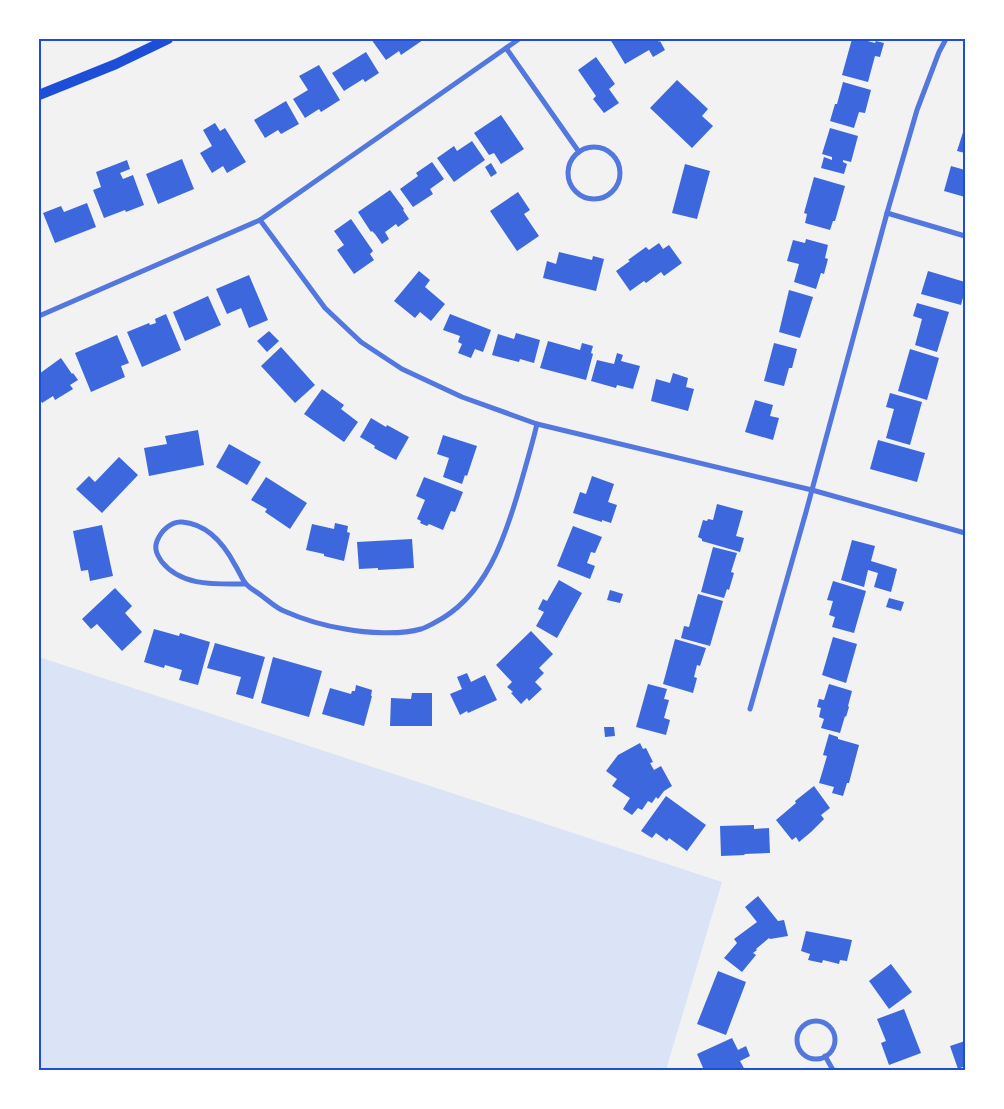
<svg xmlns="http://www.w3.org/2000/svg" width="1004" height="1109" font-family="Raleway,sans-serif">
<rect width="100%" height="100%" fill="#f2f2f2"/>
<!-- green -->
<polygon fill="#dbe4f7" points="39,657 722,882 666,1070 39,1070"/>
<!-- building -->
<g fill="#3d67dc">
<polygon points="371,39 422,39 423,40 401,55 399,51 386,60"/>
<polygon points="610,39 657,39 659,42 660,41 665,50 653,57 649,50 625,64"/>
<polygon points="852,39 860,39 875,43 876,41 884,43 880,57 875,56 868,82 842,75"/>
<polygon points="366,52 379,73 365,82 363,79 344,91 332,73"/>
<polygon points="596,57 615,84 609,89 619,103 604,113 593,99 596,96 578,70"/>
<polygon points="319,65 340,100 321,112 319,109 305,118 293,99 308,90 299,76"/>
<polygon points="677,80 708,109 702,116 713,126 692,148 650,108"/>
<polygon points="843,82 871,90 865,113 859,112 854,128 830,121 835,104 837,104"/>
<polygon points="286,101 299,124 281,134 278,130 265,138 254,120"/>
<polygon points="501,115 524,149 501,164 494,153 489,155 474,133"/>
<polygon points="215,123 220,131 225,128 246,162 227,173 223,166 212,173 200,153 212,146 203,130"/>
<polygon points="965,126 965,153 957,151"/>
<polygon points="830,128 858,136 851,162 843,160 843,162 847,164 844,174 821,168 824,157 832,160 832,157 822,154"/>
<polygon points="472,141 485,160 454,182 437,158 454,146 457,151"/>
<polygon points="182,159 194,189 158,204 146,174"/>
<polygon points="127,160 130,169 120,173 123,179 133,175 144,205 126,212 125,210 104,218 93,190 101,187 96,172"/>
<polygon points="432,162 444,179 430,189 433,194 413,207 400,189 418,176 416,173"/>
<polygon points="491,163 497,173 491,177 485,167"/>
<polygon points="685,164 710,171 697,219 672,213"/>
<polygon points="951,166 965,170 965,197 944,191"/>
<polygon points="814,177 845,186 835,221 833,221 830,230 805,223 807,214 804,213"/>
<polygon points="390,190 404,209 403,210 409,219 398,227 396,224 385,232 389,239 382,244 375,234 372,231 371,232 358,212"/>
<polygon points="518,192 530,210 524,214 539,236 517,251 490,211"/>
<polygon points="87,203 96,227 55,243 43,213 61,206 64,212"/>
<polygon points="351,219 373,251 370,254 374,260 354,274 337,250 344,245 334,231"/>
<polygon points="806,239 828,245 825,258 828,259 824,274 821,273 816,289 794,282 799,264 787,261 793,240 805,243"/>
<polygon points="659,243 663,249 669,245 682,263 664,276 661,272 646,283 644,281 630,291 616,271 630,261 628,260 646,247 649,250"/>
<polygon points="559,252 592,260 593,256 604,259 596,291 543,278 547,261 556,264"/>
<polygon points="419,271 430,280 425,287 445,304 431,321 420,312 415,318 394,301"/>
<polygon points="928,271 965,282 965,290 961,305 921,294"/>
<polygon points="249,275 268,320 249,328 241,308 227,314 216,289"/>
<polygon points="789,290 813,297 800,338 779,332"/>
<polygon points="208,296 221,325 185,341 173,312"/>
<polygon points="917,303 949,312 937,352 915,345 922,319 913,316"/>
<polygon points="166,314 181,350 142,367 127,332 149,323 150,325 156,323 155,319"/>
<polygon points="450,314 491,330 483,352 475,349 471,358 458,353 462,344 458,342 460,336 443,330"/>
<polygon points="269,331 279,341 267,352 257,341"/>
<polygon points="516,333 540,340 534,363 520,359 519,362 492,355 498,334 514,339"/>
<polygon points="117,335 129,363 121,366 125,377 91,392 75,353"/>
<polygon points="548,341 580,350 582,343 593,346 591,353 593,354 586,380 540,368"/>
<polygon points="774,343 797,349 792,368 789,368 784,386 764,381"/>
<polygon points="281,347 315,385 295,403 261,366"/>
<polygon points="910,349 939,358 927,400 898,391"/>
<polygon points="617,353 623,355 621,361 640,366 633,389 617,385 616,388 591,381 597,360 614,364"/>
<polygon points="61,358 72,374 73,373 78,380 70,385 73,389 55,400 53,396 42,403 39,398 39,374"/>
<polygon points="673,373 688,378 686,387 694,389 688,411 651,401 656,379 670,383"/>
<polygon points="322,389 344,405 341,409 358,422 344,442 304,414"/>
<polygon points="890,393 922,402 910,445 886,438 894,409 886,407"/>
<polygon points="755,400 773,405 770,416 779,418 773,440 745,432"/>
<polygon points="371,418 386,427 387,425 409,437 396,460 374,448 375,446 360,437"/>
<polygon points="198,430 204,465 149,476 144,448 167,444 165,436"/>
<polygon points="443,435 477,446 467,476 465,475 462,484 443,477 449,458 437,454"/>
<polygon points="878,440 925,453 917,482 870,469"/>
<polygon points="229,444 261,462 247,485 216,467"/>
<polygon points="119,457 138,475 102,513 76,489 89,476 95,482"/>
<polygon points="592,476 614,484 608,502 617,505 611,523 602,520 602,522 573,513 580,492 586,494"/>
<polygon points="266,477 307,503 290,529 265,512 267,509 251,500"/>
<polygon points="424,477 463,492 455,512 451,511 443,530 429,524 427,526 420,523 421,521 417,519 425,500 416,496"/>
<polygon points="717,504 743,511 736,536 744,538 740,552 702,541 702,539 698,537 703,520 707,521 708,519 713,520"/>
<polygon points="335,523 348,526 347,532 350,533 344,561 324,556 324,554 306,550 312,524 334,529"/>
<polygon points="102,525 113,576 90,581 88,570 81,571 73,531"/>
<polygon points="573,526 602,537 595,553 591,552 587,563 595,566 590,579 557,566"/>
<polygon points="412,539 414,568 378,570 378,568 359,569 357,542"/>
<polygon points="852,540 875,546 871,561 897,569 891,592 874,587 878,573 868,570 864,587 841,580"/>
<polygon points="713,547 737,553 731,572 734,573 729,590 727,589 724,598 701,592"/>
<polygon points="559,580 582,593 557,638 536,626 544,612 538,609 543,599 547,601"/>
<polygon points="833,581 866,591 854,633 832,627 835,617 829,615 833,601 827,600"/>
<polygon points="115,588 132,606 125,613 142,632 122,651 97,624 91,629 82,619"/>
<polygon points="610,590 623,594 620,603 607,600"/>
<polygon points="698,594 723,601 710,646 681,638 684,626 689,627"/>
<polygon points="889,598 904,602 901,611 886,607"/>
<polygon points="154,629 179,636 180,633 210,642 198,685 179,680 182,670 165,665 164,668 144,662"/>
<polygon points="531,631 553,654 539,668 544,673 535,682 542,689 529,701 527,698 521,704 511,693 513,692 507,687 512,682 496,665"/>
<polygon points="833,637 857,644 846,683 822,675"/>
<polygon points="675,639 706,648 700,666 697,665 694,677 697,678 693,693 663,684"/>
<polygon points="215,643 265,657 253,699 236,694 241,677 207,668"/>
<polygon points="273,657 322,671 309,717 261,703"/>
<polygon points="467,673 471,682 485,675 497,700 468,713 467,711 460,715 450,694 462,689 457,677"/>
<polygon points="648,684 667,689 664,699 669,700 664,718 670,720 666,735 636,727"/>
<polygon points="829,684 852,691 848,706 849,707 846,717 845,716 840,733 821,728 824,719 819,717 821,708 817,707 819,699 824,700"/>
<polygon points="356,685 372,690 371,696 372,696 364,726 322,714 330,688 351,694 352,691 355,691"/>
<polygon points="412,693 432,693 432,726 390,726 391,698 411,699"/>
<polygon points="604,727 614,727 615,736 605,737"/>
<polygon points="829,734 838,737 838,739 859,745 849,783 847,783 843,796 832,793 834,787 819,783 827,756 823,755"/>
<polygon points="640,743 643,749 646,748 653,762 650,763 654,770 661,766 672,786 664,791 658,799 656,797 652,803 648,801 642,810 638,808 632,815 623,809 630,798 612,786 617,779 606,771 618,755"/>
<polygon points="814,786 830,808 821,815 824,819 811,832 799,842 796,837 792,840 776,820 796,803 795,801"/>
<polygon points="666,796 706,825 687,851 669,838 667,841 656,833 652,838 641,831"/>
<polygon points="754,825 754,829 769,828 770,853 744,854 745,855 721,856 720,826"/>
<polygon points="758,896 778,921 784,920 788,936 770,939 769,938 756,949 757,950 753,953 756,955 742,972 724,958 737,943 734,939 757,922 745,907"/>
<polygon points="806,931 852,940 847,961 840,960 839,964 823,960 822,963 808,960 810,954 801,951"/>
<polygon points="891,964 912,992 889,1009 869,981"/>
<polygon points="718,971 746,982 726,1035 697,1024"/>
<polygon points="904,1009 921,1053 889,1065 881,1043 886,1041 877,1019"/>
<polygon points="732,1038 738,1050 746,1046 750,1056 740,1061 745,1070 704,1070 697,1054"/>
<polygon points="965,1041 965,1066 958,1069 950,1046"/>
</g>
<g fill="none" stroke-linecap="round" stroke-linejoin="round">
<!-- minor -->
<g stroke="#5277de" stroke-width="5">
<polyline points="506,48 579,152"/>
<circle cx="594" cy="173" r="26"/>
<polyline points="887,213 965,236"/>
<polyline points="260,220 325,308 361,342 402,369 462,397 537,424 812,490 965,533"/>
<polyline points="39,316 260,220 519,39"/>
<path d="M246,584C217,584 182,587 162,562C157,555 154,549 157,541C161,531 171,521 182,522C207,524 224,544 235,565C239,571 242,580 247,585C251,589 257,592 262,596C269,601 276,608 284,611C302,619 326,626 345,629C366,633 401,635 421,629C425,628 430,625 434,623C486,597 505,538 520,486C526,465 532,445 537,424"/>
<polyline points="750,709 806,512 887,213 917,110 939,52 946,39"/>
<circle cx="816" cy="1040" r="19"/>
<polyline points="825,1056 833,1070"/>
</g>
<!-- secondary -->
<polyline stroke="#1d4ed8" stroke-width="10" points="39,95 116,64 168,39"/>
</g>
<!-- border -->
<rect width="1004" height="1109" fill="none" stroke="#ffffff" stroke-width="80"/>
<rect x="40" y="40" width="924" height="1029" fill="none" stroke="#1d4ed8" stroke-width="2"/>
</svg>
